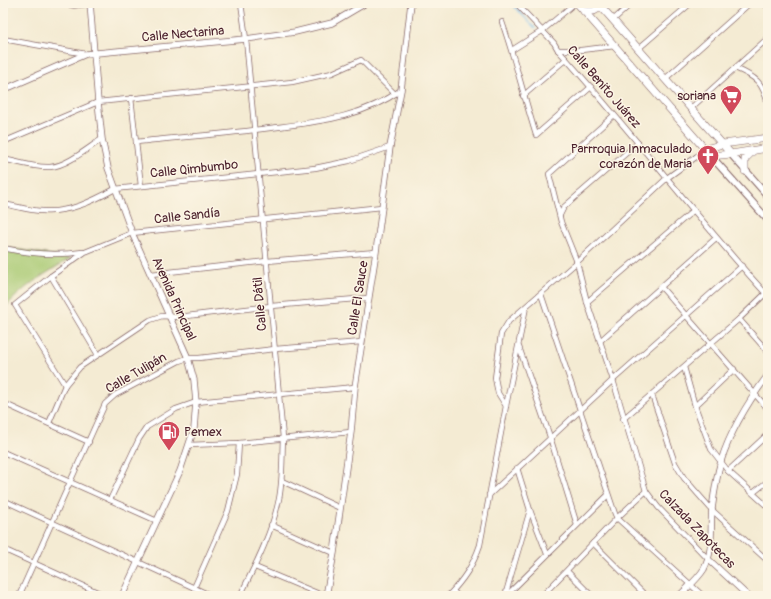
<svg xmlns="http://www.w3.org/2000/svg" width="771" height="599" font-family="Pangolin,sans-serif">
<rect width="100%" height="100%" fill="#fcf5e5"/>
<filter id="ink" filterUnits="userSpaceOnUse"><feTurbulence type="fractalNoise" baseFrequency=".025" numOctaves="2"/><feDisplacementMap in="SourceGraphic" scale="8" xChannelSelector="R" yChannelSelector="G"/><feConvolveMatrix kernelMatrix="1 2 1 2 8 2 1 2 1" color-interpolation-filters="sRGB"/></filter>
<filter id="wash" filterUnits="userSpaceOnUse"><feTurbulence type="fractalNoise" baseFrequency=".012" numOctaves="4" result="noise"/><feDisplacementMap in="SourceGraphic" scale="16" xChannelSelector="R" yChannelSelector="G"/><feGaussianBlur stdDeviation="0.9" result="paint"/><feColorMatrix in="noise" values="0 0 0 0 0 0 0 0 0 0 0 0 0 0 0 0 0 1.4 0 .05"/><feComposite in="paint" operator="in"/></filter>
<g filter="url(#wash)">
<rect width="100%" height="100%" fill="#f4ebd3"/>
<!-- green -->
<path fill="#a8c972" stroke="#79744e" d="M3,247L71,258C48,272 18,289 3,311Z"/>
<g fill="none" stroke-linecap="round" stroke-linejoin="round">
<!-- stream -->
<polyline stroke="#77bdee" stroke-width="1.5" points="511,3 535,28"/>
</g>
</g>
<g filter="url(#ink)">
<g fill="none" stroke-linecap="round" stroke-linejoin="round">
<!-- minor casing -->
<g stroke="#866666" stroke-width="6">
<g id="minor">
<path d="M516,3L554,43L558,50C631,130 695,217 768,296"/>
<polyline points="762,3 768,6"/>
<polyline points="613,20 632,3"/>
<path d="M502,22C515,59 524,97 536,135L591,87"/>
<polyline points="3,39 86,54"/>
<polyline points="638,49 691,3"/>
<polyline points="512,50 542,31 575,3"/>
<polyline points="558,50 581,50 615,46"/>
<path d="M735,68C756,77 763,82 768,105"/>
<polyline points="665,79 750,3"/>
<polyline points="523,96 566,59"/>
<polyline points="131,98 141,186"/>
<polyline points="691,108 768,38"/>
<polyline points="614,115 549,174 561,222 577,262 587,302 613,380 646,491 658,507 708,559"/>
<polyline points="3,142 98,102 292,82 332,73 361,60 395,94"/>
<path d="M136,142C181,137 226,134 270,128C316,122 362,118 401,90"/>
<polyline points="696,157 711,156"/>
<path d="M3,159C18,162 34,168 50,167C67,166 88,148 102,139"/>
<path d="M3,204C16,206 30,211 43,211C69,213 93,201 115,189L315,168L349,161L390,147"/>
<polyline points="560,215 564,207 638,143"/>
<path d="M3,248C30,254 56,256 83,252"/>
<polyline points="151,274 267,261 376,252"/>
<polyline points="51,276 98,355"/>
<polyline points="661,287 768,409"/>
<polyline points="541,294 615,514 617,518 703,596"/>
<polyline points="587,302 694,210"/>
<polyline points="739,319 768,352"/>
<polyline points="600,341 716,238"/>
<polyline points="519,347 550,437 577,525"/>
<polyline points="684,367 695,406 711,449 728,471 768,507"/>
<polyline points="65,385 15,305 51,276 85,252 132,233 382,207"/>
<polyline points="652,395 675,463 684,478 712,510 768,561"/>
<polyline points="3,403 89,442"/>
<polyline points="506,406 498,393 495,378 501,334 509,321 577,262 667,178 696,157 705,149"/>
<polyline points="695,406 734,369"/>
<polyline points="623,419 739,319 766,293"/>
<polyline points="49,423 65,385 80,367 150,320 162,316 178,317 271,306 368,298"/>
<polyline points="189,445 239,443 351,432"/>
<polyline points="3,452 157,521"/>
<polyline points="517,468 530,510 547,554"/>
<polyline points="728,471 768,434"/>
<polyline points="282,481 340,508"/>
<polyline points="753,493 768,481"/>
<polyline points="489,495 613,380 742,266"/>
<polyline points="3,500 212,596"/>
<polyline points="110,500 139,439 147,427 176,409 196,402 355,387"/>
<polyline points="271,525 334,553"/>
<polyline points="593,543 646,596"/>
<polyline points="3,549 106,596"/>
<polyline points="255,567 324,596"/>
<polyline points="567,571 592,596"/>
<polyline points="194,588 228,511 237,474 239,443"/>
<polyline points="453,591 458,596"/>
<polyline points="19,596 105,404 115,395 179,361 188,358 199,358 275,349 362,342"/>
<path d="M240,596C255,566 272,533 279,499C283,479 282,458 283,438L246,39L241,3"/>
<path d="M448,596C463,580 473,566 480,545L506,406L526,307"/>
<polyline points="505,596 530,510"/>
<polyline points="506,596 608,495"/>
<polyline points="542,596 617,518 646,491"/>
</g>
</g>
<!-- tertiary casing -->
<g stroke="#866666" stroke-width="7">
<g id="tertiary">
<polyline points="63,3 74,5 91,3"/>
<polyline points="90,3 98,102 102,139 108,168 132,233 188,358 194,380 196,402 194,429 180,471 122,596"/>
<polyline points="3,90 86,54 246,39 295,32 332,23 366,3"/>
<polyline points="708,559 748,596"/>
<polyline points="326,596 334,553 351,432 355,387 376,252 390,147 401,90 411,3"/>
<path d="M679,596C687,588 698,579 704,569C714,550 710,529 712,509C714,494 717,475 721,461C731,429 748,402 768,375"/>
</g>
</g>
<!-- secondary casing -->
<g stroke="#866666" stroke-width="8">
<g id="secondary">
<polyline points="731,154 768,196"/>
<polyline points="711,156 768,220"/>
</g>
</g>
<!-- primary casing -->
<g stroke="#866666" stroke-width="8">
<g id="primary">
<polyline points="577,3 711,156 731,154 768,148"/>
<polyline points="598,3 731,154"/>
<polyline points="584,11 594,11 601,7"/>
<polyline points="705,149 723,144 768,138"/>
<polyline points="745,171 745,159 753,151"/>
</g>
</g>
<!-- minor -->
<use href="#minor" stroke="#fff" stroke-width="4.5"/>
<!-- tertiary -->
<use href="#tertiary" stroke="#fff" stroke-width="5.5"/>
<!-- secondary -->
<use href="#secondary" stroke="#fff" stroke-width="6"/>
<!-- primary -->
<use href="#primary" stroke="#fff" stroke-width="7"/>
</g>
</g>
<!-- icons -->
<defs>
<g id="supermarket-pin" transform="scale(1.15)"><path d="M0 17L-7.5 6A9.5 9.5 0 1 1 7.5 6Z" fill="#d1495b" stroke="#fcf5e5"/><path d="M-6-5.5h2.5l.6 2H6L4.5 2H-2.5L-4.4-4H-6ZM-1.5 3.2a1.3 1.3 0 1 0 .1 0ZM3 3.2a1.3 1.3 0 1 0 .1 0Z" fill="#fff"/></g>
<g id="church-pin" transform="scale(1.15)"><path d="M0 17L-7.5 6A9.5 9.5 0 1 1 7.5 6Z" fill="#d1495b" stroke="#fcf5e5"/><path d="M-1.2-6h2.4v3.5h3.3v2.4h-3.3V6h-2.4V-.1h-3.3v-2.4h3.3Z" fill="#fff"/></g>
<g id="fuel-pin" transform="scale(1.15)"><path d="M0 17L-7.5 6A9.5 9.5 0 1 1 7.5 6Z" fill="#d1495b" stroke="#fcf5e5"/><path d="M-5.5-6h7V0h2V4h1.3V-2.5L3-4.5l.8-.8L6-3V5H2.5V1h-1V6h-7ZM-4.2-4.7v3.2H.2V-4.7Z" fill="#fff"/></g>
</defs>
<g fill-rule="evenodd">
<use href="#supermarket-pin" x="731" y="96"/>
<use href="#church-pin" x="708" y="156"/>
<use href="#fuel-pin" x="169" y="432"/>
</g>
<g text-anchor="middle" dominant-baseline="central" stroke-width="3" stroke-linejoin="round" paint-order="stroke">
<!-- street labels -->
<g font-size="13" fill="#4a1f2b" stroke="#fcf5e5">
<text transform="translate(183 34) rotate(-5)">Calle Nectarina</text>
<text transform="translate(604 87) rotate(49)">Calle Benito Juárez</text>
<text transform="translate(194 169) rotate(-6)">Calle Qimbumbo</text>
<text transform="translate(187 216) rotate(-6)">Calle Sandía</text>
<text transform="translate(358 298) rotate(-81)">Calle El Sauce</text>
<text transform="translate(174 299) rotate(66)">Avenida Principal</text>
<text transform="translate(260 304) rotate(-95)">Calle Dátil</text>
<text transform="translate(136 373) rotate(-30)">Calle Tulipán</text>
<text transform="translate(697 529) rotate(46)">Calzada Zapotecas</text>
</g>
<!-- poi labels -->
<g font-size="13" fill="#4a1f2b" stroke="#fcf5e5" text-anchor="end">
<text x="716" y="96">soriana</text>
<text x="692" y="149">Parrroquia Inmaculado<tspan x="692" dy="15">corazón de Maria</tspan></text>
<text x="184" y="432" text-anchor="start">Pemex</text>
</g>
</g>
<!-- margin -->
<rect width="771" height="599" fill="none" stroke="#fcf5e5" stroke-width="16"/>
</svg>
